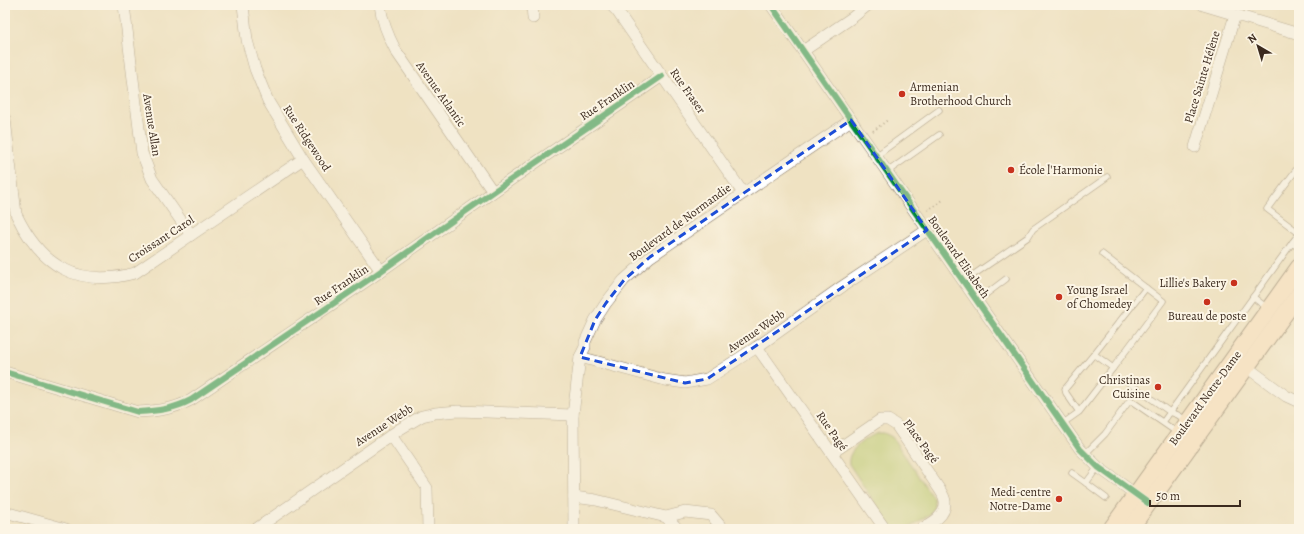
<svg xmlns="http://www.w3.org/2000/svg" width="1304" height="534" font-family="Alegreya,serif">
<rect width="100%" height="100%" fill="#fcf5e5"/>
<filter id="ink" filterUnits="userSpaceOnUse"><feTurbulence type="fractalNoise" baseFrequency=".025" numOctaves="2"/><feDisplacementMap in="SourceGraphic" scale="8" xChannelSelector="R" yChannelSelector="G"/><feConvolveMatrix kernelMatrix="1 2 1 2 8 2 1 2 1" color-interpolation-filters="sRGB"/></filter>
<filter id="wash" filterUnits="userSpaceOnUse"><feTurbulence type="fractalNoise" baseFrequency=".012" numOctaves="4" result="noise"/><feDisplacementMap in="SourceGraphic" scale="16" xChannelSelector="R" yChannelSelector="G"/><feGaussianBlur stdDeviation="0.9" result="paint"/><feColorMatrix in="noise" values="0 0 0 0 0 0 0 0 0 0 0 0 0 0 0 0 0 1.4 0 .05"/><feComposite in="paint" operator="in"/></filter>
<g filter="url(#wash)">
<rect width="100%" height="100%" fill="#efe2c2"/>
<!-- green -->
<path fill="#b7cc70" stroke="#797b47" d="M878,433H884L892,437L934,499V507L930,514L909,528L896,529L888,523L849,464C847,449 866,438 878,433Z"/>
</g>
<g filter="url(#ink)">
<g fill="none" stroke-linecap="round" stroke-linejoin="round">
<!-- lane casing -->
<g stroke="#7a6a57" stroke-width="7">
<g id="lane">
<polyline points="876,156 939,110"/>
<polyline points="1299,166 1267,209 1299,233"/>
<polyline points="887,172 939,135"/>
<polyline points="1292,243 1299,234"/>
<polyline points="963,282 1028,237 1033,229 1107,177"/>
<polyline points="1253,297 1267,308"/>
<polyline points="977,301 1006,279"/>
<polyline points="1094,354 1146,288 1102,254"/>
<polyline points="1113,368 1163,301 1146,288"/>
<polyline points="1129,383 1170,412 1178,415 1187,421"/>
<polyline points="1163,422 1292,243 1299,248"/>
<polyline points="1062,424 1079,412 1113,368 1094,354 1065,389 1066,393 1079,412"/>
<polyline points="1085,454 1105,434 1130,400 1178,433"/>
<polyline points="1098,467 1086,483 1106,498"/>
<polyline points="1072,473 1086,483"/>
</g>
</g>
<!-- street casing -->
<g stroke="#7a6a57" stroke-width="12">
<g id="street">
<polyline points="124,5 142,153 152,179 191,235"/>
<polyline points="243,5 247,40 255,69 268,101 303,159 381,271"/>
<path d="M380,5C382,22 388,36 396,51L493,192"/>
<polyline points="532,5 533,18"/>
<polyline points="611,5 617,11 743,193"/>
<polyline points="771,5 1080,449 1098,467 1141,498"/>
<polyline points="1203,5 1299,34"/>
<polyline points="803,51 853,17 868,5"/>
<path d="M5,119L16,214C41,267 78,288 135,273L303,159"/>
<polyline points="1195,147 1235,15"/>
<polyline points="757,347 885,529"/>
<polyline points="580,357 665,380 685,383 707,379 757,347 843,286 927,230"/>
<polyline points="1241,363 1286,396 1299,402"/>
<path d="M5,372L138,412C157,411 174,409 191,400L371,278L493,192L662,76"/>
<polyline points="391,435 427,488 428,529"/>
<path d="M832,453L880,420H888L896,425L940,490C942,493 945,498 945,502C946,516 932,523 921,529"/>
<polyline points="574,497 596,500 666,517 685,512 711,515 723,529"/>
<polyline points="5,512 66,529"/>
<polyline points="666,517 678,529"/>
<polyline points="256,529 400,429 422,416 435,413 458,411 573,415"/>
<polyline points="574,529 573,415 580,357 585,347 585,342 595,320 606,303 624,280 650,257 851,120"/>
<polyline points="1298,529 1299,528"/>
</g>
</g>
<!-- secondary casing -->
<g stroke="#7a6a57" stroke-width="18">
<g id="secondary">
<polyline points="1111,529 1299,267"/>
<polyline points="1130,529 1299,294"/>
</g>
</g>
<!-- path -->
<g stroke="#7a6a57" stroke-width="2" stroke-dasharray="1 3" stroke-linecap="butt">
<polyline points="873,131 889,119"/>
<polyline points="928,210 943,200"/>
</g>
<!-- lane -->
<use href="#lane" stroke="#fff" stroke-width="5.5"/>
<!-- street -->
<use href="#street" stroke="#fff" stroke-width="11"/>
<!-- secondary -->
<use href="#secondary" stroke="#fee4c6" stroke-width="16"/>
<!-- cycleway casing -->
<g stroke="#fcf5e5" stroke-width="8">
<g id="cycleway">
<polyline points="771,5 1080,449 1098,467 1148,503"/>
<path d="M5,372L138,412C157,411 174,409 191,400L371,278L493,192L662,76"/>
</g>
</g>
<!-- cycleway -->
<use href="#cycleway" stroke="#00873e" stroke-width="6"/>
</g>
</g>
<!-- marked area -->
<path d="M0 0H1304V534H0ZM851,120L927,230L707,379L685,383L580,357L595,320L606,303L624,280L650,257Z" fill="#efe2c2" fill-opacity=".55" fill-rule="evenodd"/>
<path fill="none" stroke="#1d4ed8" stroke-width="3" stroke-dasharray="8 5" stroke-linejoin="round" d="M851,120L927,230L707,379L685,383L580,357L595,320L606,303L624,280L650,257Z"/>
<!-- markers -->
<g fill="#c8321e" stroke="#fcf5e5" stroke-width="1.5">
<circle cx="902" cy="94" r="4"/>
<circle cx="1011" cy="170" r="4"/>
<circle cx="1234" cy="283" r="4"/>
<circle cx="1059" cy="297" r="4"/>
<circle cx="1207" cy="302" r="4"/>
<circle cx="1158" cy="387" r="4"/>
<circle cx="1059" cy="499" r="4"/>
</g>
<g text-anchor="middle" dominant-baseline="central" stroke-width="4" stroke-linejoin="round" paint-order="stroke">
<!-- street labels -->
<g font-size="12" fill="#3b2a1e" stroke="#fcf5e5">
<text transform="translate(1202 77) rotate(-73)">Place Sainte Hélène</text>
<text transform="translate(688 91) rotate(55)">Rue Fraser</text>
<text transform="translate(441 94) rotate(55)">Avenue Atlantic</text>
<text transform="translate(607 100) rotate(-34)">Rue Franklin</text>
<text transform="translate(152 125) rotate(81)">Avenue Allan</text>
<text transform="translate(307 138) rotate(57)">Rue Ridgewood</text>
<text transform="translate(680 222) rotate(-36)">Boulevard de Normandie</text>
<text transform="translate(161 239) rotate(-33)">Croissant Carol</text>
<text transform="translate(959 257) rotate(55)">Boulevard Elisabeth</text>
<text transform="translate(341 285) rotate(-34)">Rue Franklin</text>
<text transform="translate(756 331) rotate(-34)">Avenue Webb</text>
<text transform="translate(1205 398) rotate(-54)">Boulevard Notre-Dame</text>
<text transform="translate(384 425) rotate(-33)">Avenue Webb</text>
<text transform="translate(832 431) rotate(55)">Rue Pagé</text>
<text transform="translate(921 441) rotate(54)">Place Pagé</text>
</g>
<!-- poi labels -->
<g font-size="12" fill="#3b2a1e" stroke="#fcf5e5" text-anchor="start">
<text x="910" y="87">Armenian<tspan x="910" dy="14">Brotherhood Church</tspan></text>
<text x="1019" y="170">École l'Harmonie</text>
<text x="1226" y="283" text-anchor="end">Lillie's Bakery</text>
<text x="1067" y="290">Young Israel<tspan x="1067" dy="14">of Chomedey</tspan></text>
<text x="1207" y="316" text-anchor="middle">Bureau de poste</text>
<text x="1150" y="380" text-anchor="end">Christinas<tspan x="1150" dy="14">Cuisine</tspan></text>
<text x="1051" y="492" text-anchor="end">Medi-centre<tspan x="1051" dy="14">Notre-Dame</tspan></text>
</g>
</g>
<!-- margin -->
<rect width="1304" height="534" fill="none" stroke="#fcf5e5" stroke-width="20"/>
<!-- north arrow -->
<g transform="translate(1258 46) rotate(322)" stroke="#fcf5e5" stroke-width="3" paint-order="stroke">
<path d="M0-3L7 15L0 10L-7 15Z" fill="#3b2a1e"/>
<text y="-6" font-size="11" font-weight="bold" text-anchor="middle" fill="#3b2a1e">N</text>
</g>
<!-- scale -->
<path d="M1150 500v6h90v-6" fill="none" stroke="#3b2a1e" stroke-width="2"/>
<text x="1156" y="500" font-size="12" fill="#3b2a1e" stroke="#fcf5e5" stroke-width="3" paint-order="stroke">50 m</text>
</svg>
